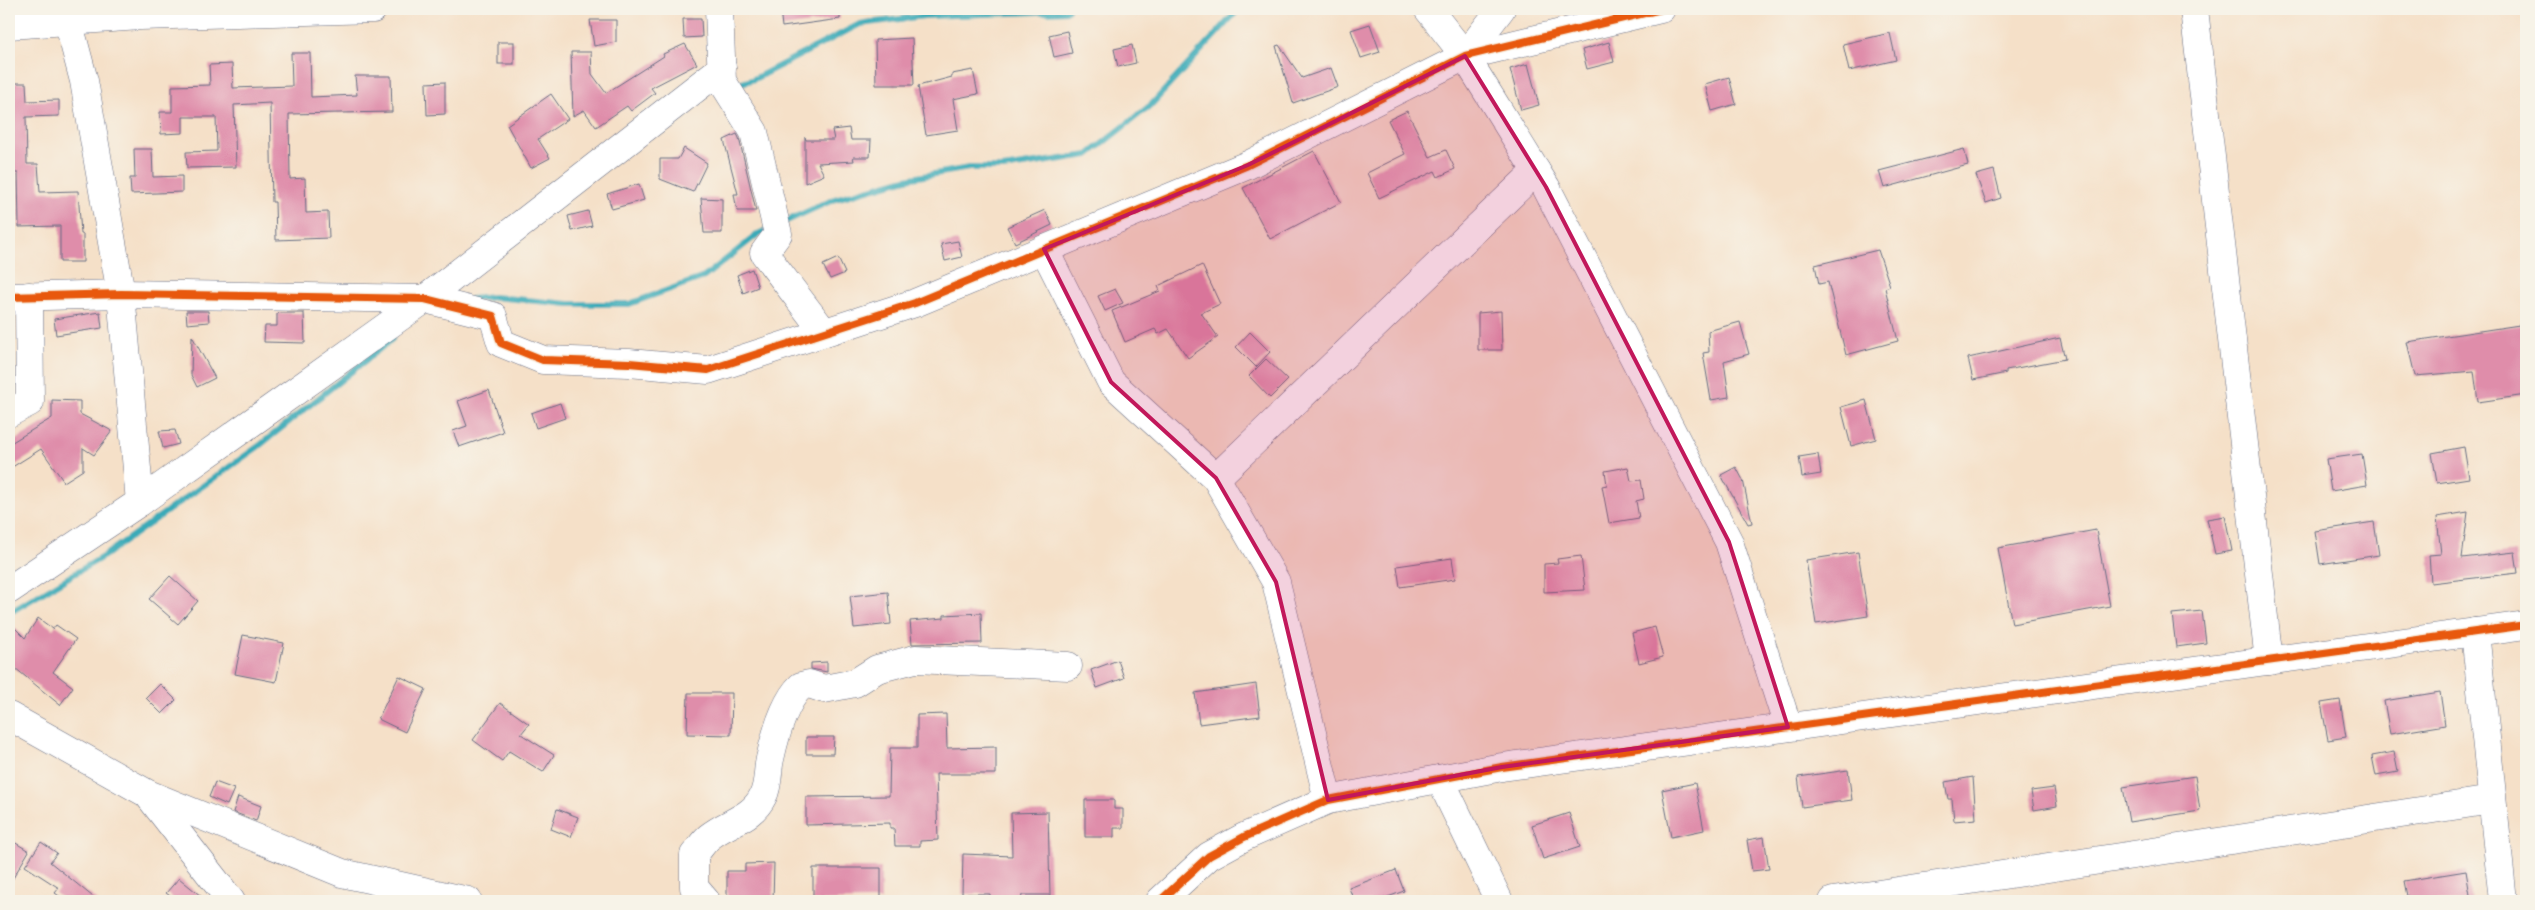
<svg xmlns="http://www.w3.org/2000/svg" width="2535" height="910" font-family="'Playpen Sans',sans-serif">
<rect width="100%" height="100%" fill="#f7f3e8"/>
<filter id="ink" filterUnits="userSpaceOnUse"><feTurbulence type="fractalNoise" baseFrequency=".02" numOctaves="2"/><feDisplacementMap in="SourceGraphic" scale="10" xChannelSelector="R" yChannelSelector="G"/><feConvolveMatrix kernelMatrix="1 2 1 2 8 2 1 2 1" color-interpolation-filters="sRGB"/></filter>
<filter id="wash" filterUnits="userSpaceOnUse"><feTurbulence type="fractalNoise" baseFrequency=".0096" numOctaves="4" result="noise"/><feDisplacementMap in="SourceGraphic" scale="20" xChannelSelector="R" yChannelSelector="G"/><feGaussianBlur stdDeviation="1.12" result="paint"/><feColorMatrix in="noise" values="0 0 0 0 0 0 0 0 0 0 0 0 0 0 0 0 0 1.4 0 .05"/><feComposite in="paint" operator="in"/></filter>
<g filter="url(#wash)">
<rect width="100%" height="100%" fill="#f5e0c8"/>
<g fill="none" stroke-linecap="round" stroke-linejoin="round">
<!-- stream -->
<g stroke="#3aaab8" stroke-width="6">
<polyline points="733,86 754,79 860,24 924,16 1066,11 1068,9"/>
<polyline points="782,223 835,199 906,179 969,168 1003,168 1088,155 1152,104 1239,9"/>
<polyline points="472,299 494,297 569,304 629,304 704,277 758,234 771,228"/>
<polyline points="9,613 104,556 259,446 392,339"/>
</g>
</g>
<g id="blocks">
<!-- building -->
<g fill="#df8daa">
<polygon points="780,9 840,9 840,19 782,27"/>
<polygon points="683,19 701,19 702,37 684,38"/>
<polygon points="590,20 616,20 616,42 594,46"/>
<polygon points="1370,24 1380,52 1361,58 1351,30"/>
<polygon points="1067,31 1072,53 1054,57 1049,35"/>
<polygon points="1890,33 1896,60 1849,71 1843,44"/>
<polygon points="912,38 914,85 876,85 875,40"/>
<rect x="498" y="42" width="16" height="22"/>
<polygon points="1609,42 1614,62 1587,69 1582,50"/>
<polygon points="685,44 697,64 651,88 655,93 631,111 627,106 596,127 584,110 573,116 571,52 591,52 592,74 606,93 664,56 663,54"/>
<polygon points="1132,45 1136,63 1118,67 1114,49"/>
<polygon points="1279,45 1302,78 1331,68 1338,87 1293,103 1276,46"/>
<polygon points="291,53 310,53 311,97 357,95 355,76 391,76 392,112 289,114 290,179 305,178 306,213 328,212 329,238 276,240 275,202 272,202 270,103 234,105 236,167 187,168 186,152 217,151 216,117 183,117 183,133 161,134 160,112 172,112 172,86 210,85 209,65 232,64 233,88 292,86"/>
<polygon points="1528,64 1539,105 1521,110 1510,69"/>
<polygon points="973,70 978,94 953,99 958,130 926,135 918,86 952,77 952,74"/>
<polygon points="1729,77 1736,104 1712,111 1705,84"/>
<polygon points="445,82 445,114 427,115 426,83"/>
<polygon points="9,83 26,83 27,101 59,100 59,116 26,117 27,164 38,164 40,192 78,191 81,234 83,234 83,262 60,262 60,226 19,227 18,173 9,173"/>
<polygon points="551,94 568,119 538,139 550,158 531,168 507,125"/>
<polygon points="1407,111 1430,157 1446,150 1455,169 1438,177 1435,171 1379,198 1367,173 1405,154 1388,120"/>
<polygon points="849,128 851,140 871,140 870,157 853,157 854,161 818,163 824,175 805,183 805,137 806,140 834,140 832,130"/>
<polygon points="737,134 739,138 756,211 737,211 734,194 738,194 724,140"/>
<polygon points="684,148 707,163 693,192 660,179 660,159 678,159"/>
<polygon points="134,149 152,149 153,177 182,176 182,192 131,194 130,178 135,178"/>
<polygon points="1964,149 1968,165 1884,188 1879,171"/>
<polygon points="1314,151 1341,202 1270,239 1243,188"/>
<polygon points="1994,170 2001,198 1986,203 1976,175"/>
<polygon points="639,184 644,200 612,209 607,194"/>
<polygon points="701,198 722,199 722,233 704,233"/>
<polygon points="1045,210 1052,225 1015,243 1007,227"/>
<polygon points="588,211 592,226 572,231 568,216"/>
<polygon points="958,241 962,257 945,261 941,244"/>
<polygon points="1878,250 1890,286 1885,288 1898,341 1846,355 1828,282 1819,284 1815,265"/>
<polygon points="838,258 845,273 830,279 823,265"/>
<polygon points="1202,265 1220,304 1201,313 1218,337 1188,358 1168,329 1158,334 1155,329 1125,342 1112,311 1160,291 1158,286"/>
<polygon points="752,269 758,287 743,293 737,275"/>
<polygon points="1115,289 1123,303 1105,311 1098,296"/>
<polygon points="186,311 208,311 209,322 187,324"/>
<polygon points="1501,311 1502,350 1478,350 1478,313"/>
<polygon points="100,312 102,328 56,335 54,319"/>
<polygon points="281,313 304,313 305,343 264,342 265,326 277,326 277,314"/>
<polygon points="1740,322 1749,354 1724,361 1729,397 1711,400 1703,353 1709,352 1708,331"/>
<polygon points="2526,324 2526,395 2478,402 2474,371 2415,376 2407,342"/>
<polygon points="1250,332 1270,352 1256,367 1236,347"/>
<polygon points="192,336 215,378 197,387 191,375"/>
<polygon points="2060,338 2065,359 2006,370 2006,373 1973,380 1968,358"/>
<polygon points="1266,359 1288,380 1270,398 1249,376"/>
<polygon points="489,390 503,432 459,447 453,431 467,426 458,401"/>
<polygon points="52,400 80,401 80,414 112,431 94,455 83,448 83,470 64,482 41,449 9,469 9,444 52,418"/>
<polygon points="1866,400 1876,439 1851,446 1841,407"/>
<polygon points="560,403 565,418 536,428 531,413"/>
<polygon points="175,430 179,444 163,448 159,431"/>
<polygon points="2464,447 2469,478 2437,483 2432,453"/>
<polygon points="1818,454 1821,474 1802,477 1799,457"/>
<polygon points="2362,454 2367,485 2331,491 2326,459"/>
<polygon points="1628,467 1631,481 1641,480 1644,499 1636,501 1639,518 1609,523 1602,486 1607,485 1605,471"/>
<polygon points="1736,467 1743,480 1752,523 1748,524 1721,475"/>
<polygon points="2468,512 2462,558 2515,552 2518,573 2431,583 2429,555 2441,554 2437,517"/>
<polygon points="2225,516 2232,551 2215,554 2207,519"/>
<polygon points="2374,522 2379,555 2320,564 2315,531"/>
<polygon points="2096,530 2110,606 2012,624 1998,548"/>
<polygon points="1858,552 1868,616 1816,624 1806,560"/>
<polygon points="1581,556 1585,590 1544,592 1544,564 1558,563 1557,559"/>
<polygon points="1452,558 1455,579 1400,587 1397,566"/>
<polygon points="170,576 198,601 178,624 149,599"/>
<polygon points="888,592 891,624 854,628 850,596"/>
<polygon points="2202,611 2206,643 2176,647 2172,614"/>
<polygon points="981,613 982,643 912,644 910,621 944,618 944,615"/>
<polygon points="38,618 53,629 56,625 76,639 53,672 73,687 60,705 9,663 9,622 25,638"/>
<polygon points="1655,627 1663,657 1639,663 1632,633"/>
<polygon points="243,635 284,643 276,682 235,674"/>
<polygon points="1118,660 1124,678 1097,688 1091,670"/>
<polygon points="827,662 827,672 811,669 811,663"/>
<polygon points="399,676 426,689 405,732 378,719"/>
<polygon points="160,684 176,700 162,714 146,698"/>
<polygon points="1256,684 1260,716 1199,724 1195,693"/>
<polygon points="2440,692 2445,725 2390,734 2384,701"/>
<polygon points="688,693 732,693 731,735 687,734"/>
<polygon points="2340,700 2346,737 2328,740 2321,703"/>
<polygon points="500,703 529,724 521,734 554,755 543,772 509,751 502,761 473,740"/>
<polygon points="946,714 947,748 996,747 996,774 936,774 938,840 920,841 920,846 895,846 894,828 890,828 890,823 806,825 806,797 889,796 890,748 917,748 917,715"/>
<polygon points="806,737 834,737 833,754 806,754"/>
<polygon points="2394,752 2398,772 2376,776 2372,756"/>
<polygon points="1848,770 1852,800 1802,807 1798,777"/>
<polygon points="2195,776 2200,811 2129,822 2123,787"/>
<polygon points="1973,777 1976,819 1954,821 1952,799 1948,799 1945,782"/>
<polygon points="215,782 234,789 227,805 209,797"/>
<polygon points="1695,783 1704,830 1671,837 1662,790"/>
<polygon points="2054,788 2057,806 2034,810 2031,791"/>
<polygon points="238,797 261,806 256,821 233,812"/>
<polygon points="1085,800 1114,800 1114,809 1123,809 1123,828 1114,828 1114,837 1085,837"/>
<polygon points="557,809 578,817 571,837 551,829"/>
<polygon points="1048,812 1050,895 1022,895 1021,901 990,901 990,894 962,894 963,854 1012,856 1011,813"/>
<polygon points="1569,813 1580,847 1543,859 1532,825"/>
<polygon points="1764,837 1769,869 1752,871 1747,840"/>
<polygon points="9,839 29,851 9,885"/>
<polygon points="41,842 57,853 50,862 98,901 66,901 55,893 59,888 25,866"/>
<polygon points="774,863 773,901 727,901 727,871 745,871 745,864"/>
<polygon points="813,868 881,868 881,900 813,901"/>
<polygon points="1396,870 1404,891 1377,901 1354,901 1349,888"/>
<polygon points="2466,871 2471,901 2408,901 2404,881"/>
<polygon points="179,878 207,901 177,901 166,893"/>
</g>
</g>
</g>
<g filter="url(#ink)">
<use href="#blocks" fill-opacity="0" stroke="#676d83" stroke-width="1"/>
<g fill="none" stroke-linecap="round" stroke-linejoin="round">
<!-- minor casing -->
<g stroke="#676d83" stroke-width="29">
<g id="minor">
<polyline points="65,9 84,81 121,294 140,502"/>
<polyline points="719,9 722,81 754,132 778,234 764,253 824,332"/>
<polyline points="1428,9 1465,56 1546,187 1729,542 1788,727"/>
<polyline points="2194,9 2269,661"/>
<polyline points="9,25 140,16 373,9"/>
<polyline points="1465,56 1501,9"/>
<polyline points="1044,249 1111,382 1216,478 1276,582 1328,800"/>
<polyline points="9,297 121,294 425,299 493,316 501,343 543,360 629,363 708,370 915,303 1248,165 1465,56 1661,9"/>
<polyline points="9,413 30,402 29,296"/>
<polyline points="1216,478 1536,171"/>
<polyline points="9,590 140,502 425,299 722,68"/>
<polyline points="2475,632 2503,901"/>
<polyline points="9,716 148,794 342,873 468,901"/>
<polyline points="1440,779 1499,901"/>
<polyline points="149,796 231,901"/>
<path d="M706,901L694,887V855C699,849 703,842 709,837C727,822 752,819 763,796C769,784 767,771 770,759C775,736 784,702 801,686L809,684L824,689L855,683L877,669L915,659L1068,666"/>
<polyline points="1160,901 1209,856 1244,837 1328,800 1502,767 2526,625"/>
<polyline points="1833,901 2492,800"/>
</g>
</g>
<!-- minor -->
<use href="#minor" stroke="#fff" stroke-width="28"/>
<!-- cycleway casing -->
<g stroke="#f7f3e8" stroke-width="11">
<g id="cycleway">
<polyline points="9,297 121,294 425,299 493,316 501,343 543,360 629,363 708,370 915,303 1248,165 1465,56 1661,9"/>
<polyline points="1160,901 1209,856 1244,837 1328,800 1502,767 2526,625"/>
</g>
</g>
<!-- cycleway -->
<use href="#cycleway" stroke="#e8590c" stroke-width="8"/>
</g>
</g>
<!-- marked area -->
<path fill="#c2185b" fill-opacity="0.2" stroke="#c2185b" stroke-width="4" stroke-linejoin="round" d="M1465,56L1546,187L1729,542L1788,727L1502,767L1328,800L1276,582L1216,478L1111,382L1044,249L1248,165Z"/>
<!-- margin -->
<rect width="2535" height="910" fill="none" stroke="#f7f3e8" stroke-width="30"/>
</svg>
